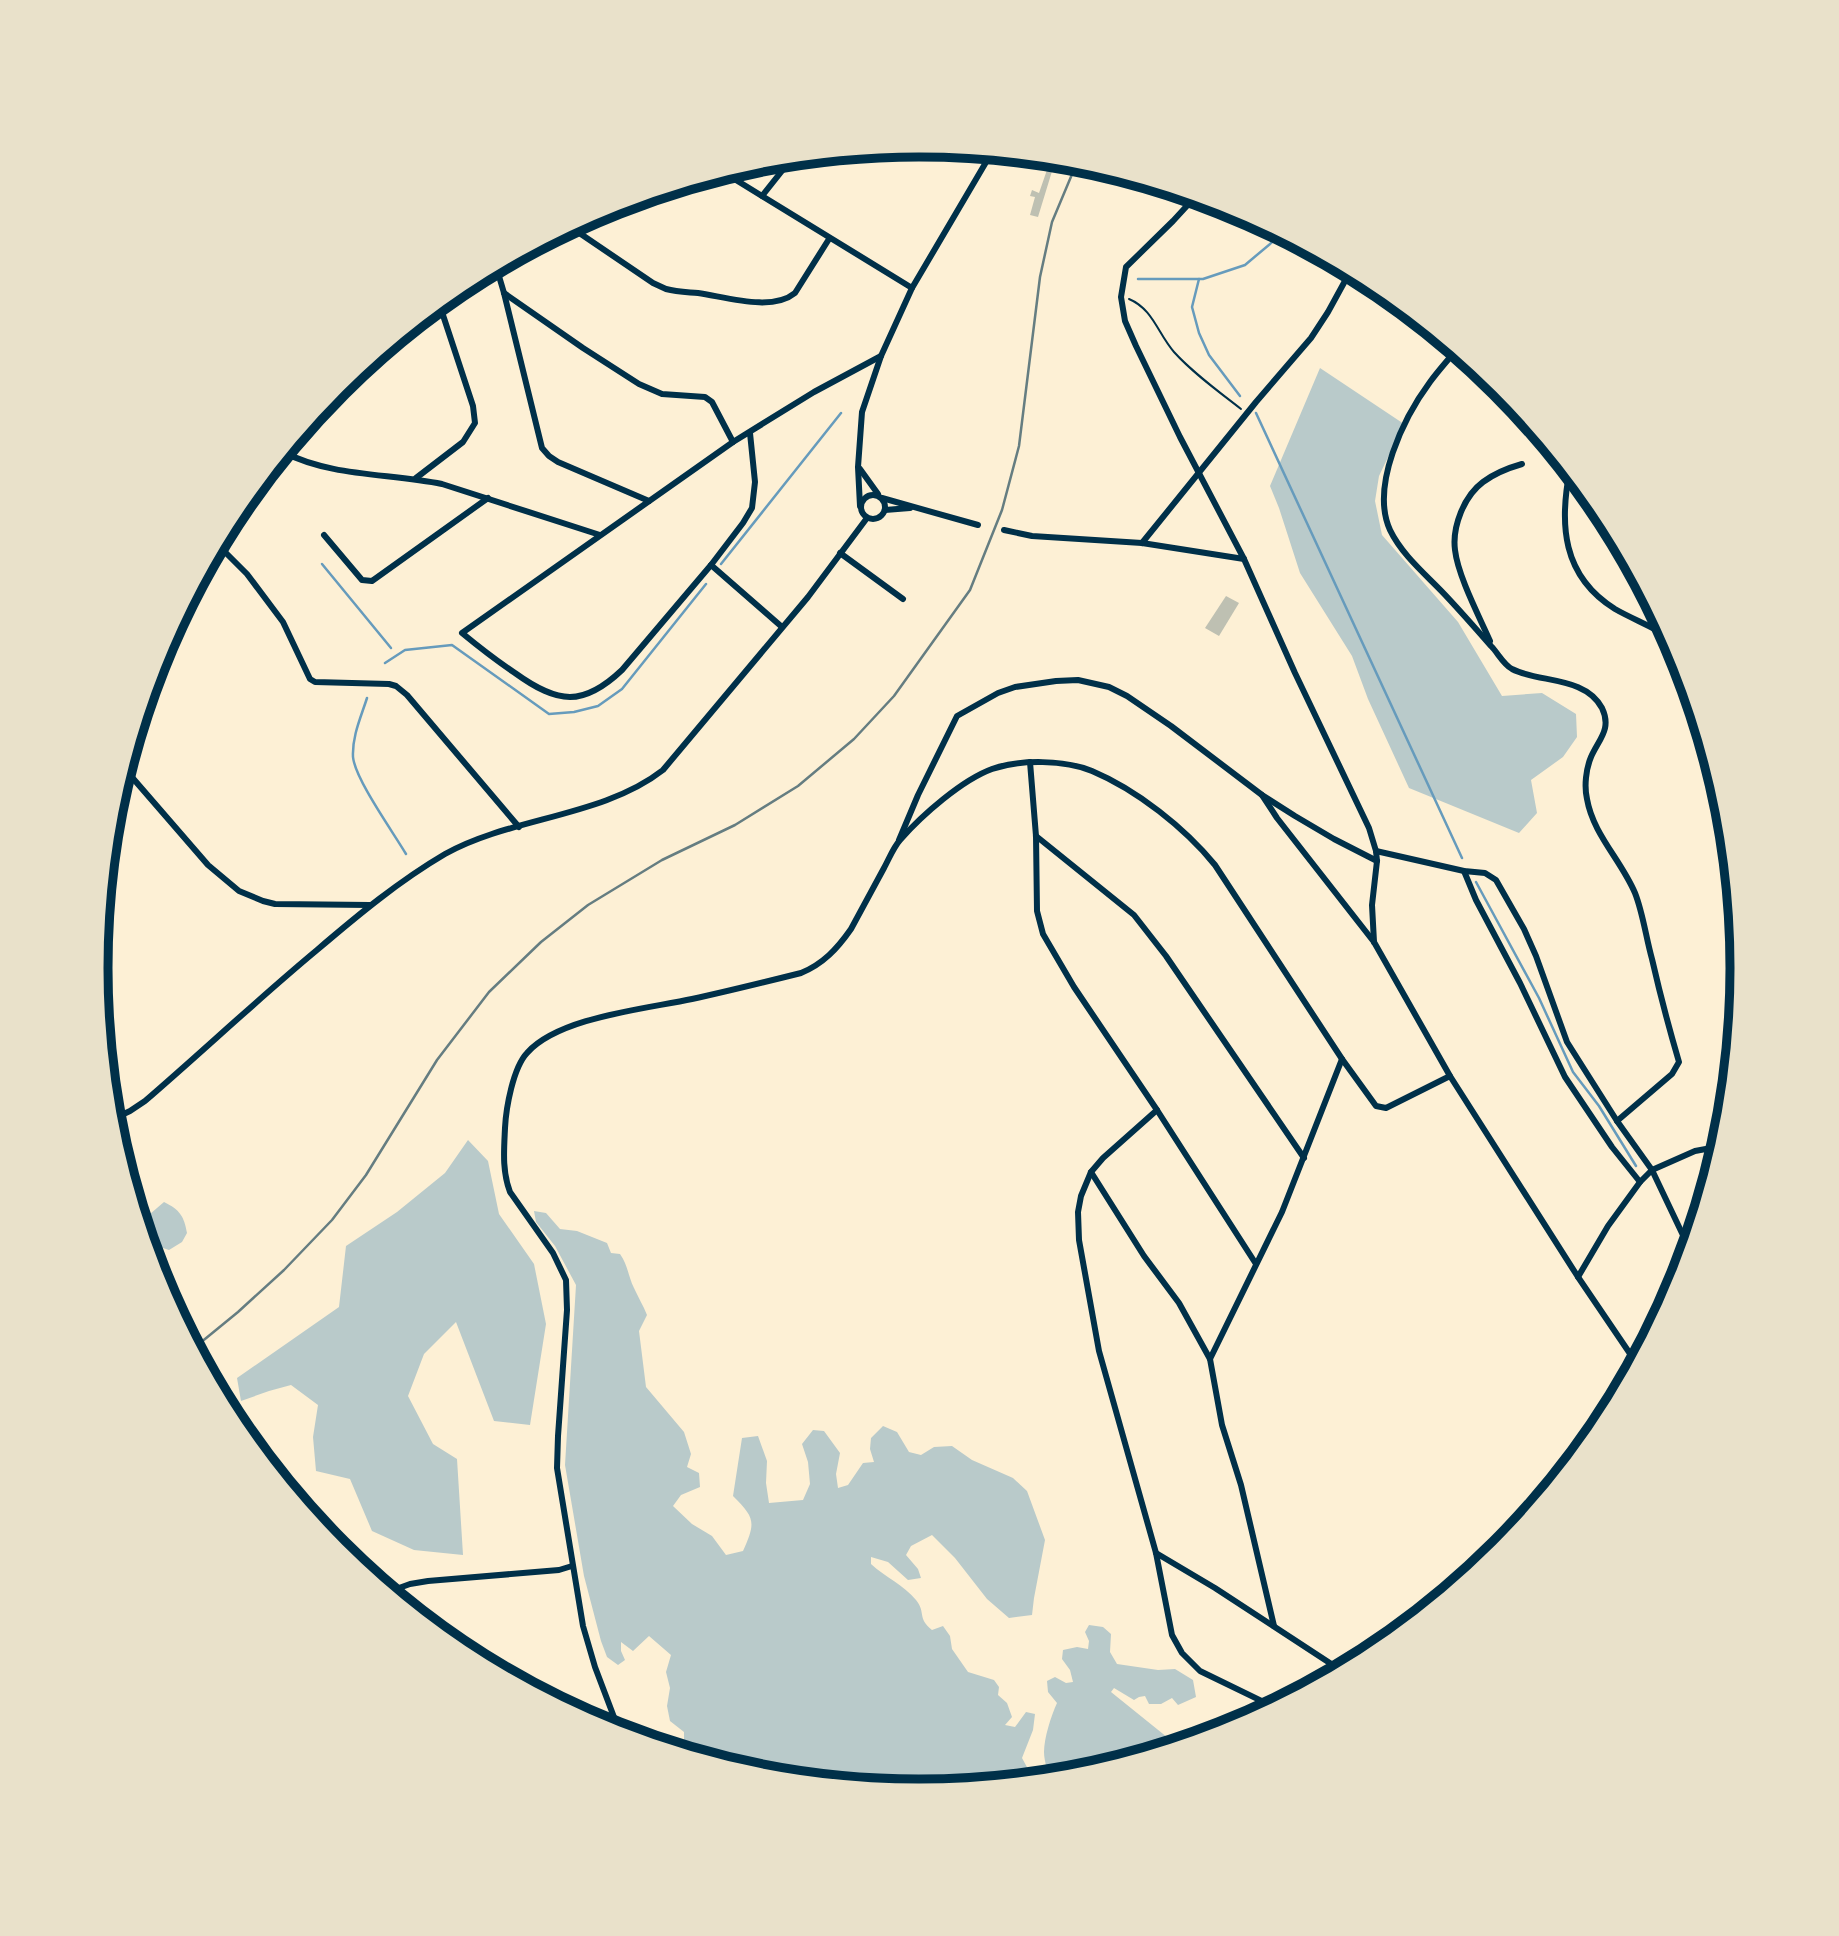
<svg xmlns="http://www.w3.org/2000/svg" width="1839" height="1936" font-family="Overpass,sans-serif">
<rect width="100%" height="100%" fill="#fdf0d5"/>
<!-- green -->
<g fill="#b9caca">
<polygon points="1320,368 1404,424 1379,476 1375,501 1382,535 1458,622 1502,696 1542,693 1576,714 1577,737 1563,757 1531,780 1537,813 1519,833 1409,788 1368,699 1352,656 1300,573 1279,508 1270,486"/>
<polygon points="468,1140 488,1161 499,1214 534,1264 546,1324 530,1425 494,1421 456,1322 424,1354 408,1396 433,1444 457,1459 463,1555 414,1550 372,1531 350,1479 316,1471 313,1437 318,1405 291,1385 269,1391 241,1401 237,1378 339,1307 346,1246 397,1212 445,1173"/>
<path d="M164,1202C180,1210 184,1216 187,1233L182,1242L169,1250L154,1245L148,1247L140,1220H143Z"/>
<path d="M534,1211L546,1213L560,1229L577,1231L607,1243L611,1253L620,1254C628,1265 628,1276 634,1288C638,1297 643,1305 647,1315L639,1331L646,1387L684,1432L691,1454L687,1467L699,1473L700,1487L681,1495L673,1506L692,1524L712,1536L726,1555L743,1551C756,1522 755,1518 733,1496L742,1438L758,1436L767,1461L766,1483L769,1503L803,1500L810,1484L808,1462L802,1444L813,1430L824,1431L840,1453L836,1474L838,1488L848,1485L863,1463L874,1462L870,1449L871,1438L883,1426L897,1432L909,1452L921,1455L934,1447L952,1446L972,1460L1013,1478L1027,1491L1045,1540L1034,1598L1032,1615L1009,1618L987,1599L955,1558L932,1535L911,1546L906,1555L918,1569L921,1578L908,1580L888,1562L871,1557V1564C885,1577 904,1585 916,1600C926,1612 917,1618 932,1630L943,1626L950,1636L952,1649L968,1672L994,1680L999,1687L998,1695L1007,1703L1012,1717L1005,1725L1015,1727L1026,1712L1035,1714L1033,1730L1022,1758L1034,1780L919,1791L759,1775L684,1753V1732L670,1721L667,1706L670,1688L666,1672L671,1655L649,1636L633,1651L621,1642V1651L625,1660L618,1665L607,1657L601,1641L584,1576L565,1465L576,1285L555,1246L536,1222Z"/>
<path d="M1089,1625L1103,1627L1111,1634L1110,1652L1117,1664L1158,1670L1175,1669L1193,1680L1196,1697L1178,1705L1172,1698L1161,1704H1149L1145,1696L1139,1697L1134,1700L1114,1688L1111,1692L1178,1746L1080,1776L1045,1779C1049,1768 1044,1763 1044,1752C1044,1738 1051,1716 1057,1703L1048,1692L1047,1681L1055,1677L1066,1683L1073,1682L1070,1670L1062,1659L1063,1650L1077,1647L1088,1649L1089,1641L1085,1632Z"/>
</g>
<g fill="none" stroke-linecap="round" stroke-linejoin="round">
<!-- stream -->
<g stroke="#669bbc" stroke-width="2.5">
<polyline points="1138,279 1203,279 1245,265 1283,233"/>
<polyline points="1199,279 1192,307 1199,333 1209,355 1240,396"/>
<polyline points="1256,413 1462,858"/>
<polyline points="322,564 391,648"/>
<polyline points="721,564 841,413"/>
<polyline points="385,663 405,650 452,645 549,714 574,712 598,706 622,689 706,584"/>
<path d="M367,698C361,717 352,736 353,757C355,779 393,832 406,854"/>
<polyline points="1476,882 1539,998 1573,1072 1599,1106 1636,1166"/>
</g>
</g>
<!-- building -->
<g fill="#bec0b2">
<polygon points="1048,167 1053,168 1038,217 1030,215 1035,197 1030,196 1032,190 1039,193"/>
<polygon points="1226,596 1239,603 1219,636 1205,628"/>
</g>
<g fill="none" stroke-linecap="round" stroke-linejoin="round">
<!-- path -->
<path stroke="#003049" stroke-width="2" d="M1129,299C1153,309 1158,334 1174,352C1193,373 1218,391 1241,409"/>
<!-- minor -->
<g stroke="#003049" stroke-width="6">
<polyline points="723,172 912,288"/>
<polyline points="762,196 793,157"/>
<polyline points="1196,196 1173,221 1126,267 1121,297 1125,321 1136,346 1180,437 1244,559 1295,673 1369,828 1376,851 1377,861 1372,905 1374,942"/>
<path d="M569,226L653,283L666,289C677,292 687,292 698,293C726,297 772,312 795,293L829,239"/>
<polyline points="496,266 504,293 542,448 549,456 558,462 649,501"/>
<polyline points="504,293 583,348 639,384 662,394 705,397 712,402 733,442"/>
<path d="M1457,349C1448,360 1438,371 1430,382C1404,417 1370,486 1390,530C1403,557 1429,577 1448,598C1463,614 1477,630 1491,646C1498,653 1503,664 1512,669C1539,683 1585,676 1602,708C1612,729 1599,739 1591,757C1586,769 1584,786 1587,799C1593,834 1621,860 1635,893C1643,913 1646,938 1652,959C1660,994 1669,1028 1679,1062L1672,1074L1617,1121"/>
<path d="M750,433L755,482L752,508L743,523L711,565L622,670C583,707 558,704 515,673C497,661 479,647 462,633L733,442L814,392L881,356"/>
<path d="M283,452C332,477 389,473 442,484L600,535"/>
<polyline points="860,469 878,494"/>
<path d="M1570,469C1559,524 1562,576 1615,609C1634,620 1655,627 1673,640"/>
<polyline points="416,478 463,442 475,423 473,406 439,303"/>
<circle cx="873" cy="507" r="12"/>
<polyline points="882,498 978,525"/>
<polyline points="860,506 858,467 862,412 881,356 912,288 992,152"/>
<polyline points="885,510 910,508"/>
<polyline points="1004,530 1032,536 1142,543 1244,559"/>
<polyline points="324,535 362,580 372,581 488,498"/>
<polyline points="1142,543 1256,402 1311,338 1328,312 1351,270"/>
<polyline points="217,544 247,574 283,622 310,679 315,682 389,684 396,686 407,695 519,827"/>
<polyline points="840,553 903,599"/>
<polyline points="711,565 782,627"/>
<path d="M1490,641C1479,616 1458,576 1455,550C1452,527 1464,496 1483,482C1495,473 1508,468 1522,464"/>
<polyline points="1030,762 1036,836 1037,911 1043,934 1074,987 1157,1110 1256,1264"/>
<polyline points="124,768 208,865 239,891 263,901 275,904 370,905"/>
<polyline points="1262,795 1277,818 1374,942 1450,1076 1578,1277 1637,1364"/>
<polyline points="1036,836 1134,915 1166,956 1304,1158"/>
<polyline points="899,840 918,795 957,716 998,693 1015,687 1056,681 1078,680 1109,687 1127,696 1171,726 1262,795 1295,816 1334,839 1377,861"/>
<polyline points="1376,851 1464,871 1485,873 1496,880 1524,929 1536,956 1567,1042 1617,1121 1652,1170 1690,1250"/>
<polyline points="1464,871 1476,900 1520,983 1565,1077 1612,1147 1640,1182"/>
<polyline points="1157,1110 1103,1158 1091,1172 1081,1196 1078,1212 1079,1240 1099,1351 1156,1553 1172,1635 1182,1653 1200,1671 1274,1707"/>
<path d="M111,1120L130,1111L145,1101C203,1051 258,999 317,950C358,915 399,881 445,854C511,817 603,817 663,770L808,597L867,518"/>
<polyline points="1091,1172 1144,1256 1179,1303 1210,1359 1222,1425 1241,1485 1274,1626"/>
<polyline points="1578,1277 1608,1226 1640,1182 1652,1170 1695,1151 1722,1146"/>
<polyline points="1210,1359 1282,1212 1342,1059"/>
<polyline points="1156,1553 1215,1588 1342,1671"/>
<polyline points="388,1592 410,1584 428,1581 559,1570 572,1566"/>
<path d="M620,1733L595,1667L583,1626L557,1468L558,1436L567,1310L566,1280L553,1253L510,1192C502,1171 504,1150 505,1128C506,1108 513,1068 527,1053C559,1017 646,1009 692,999C729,991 765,982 801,973C823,964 837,949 851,929C862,909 873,888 884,868C889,859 893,848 900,840C922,815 962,780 992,769C1021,759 1065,760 1092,771C1137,790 1185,828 1215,865L1342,1059L1376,1106L1386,1108L1450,1076"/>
</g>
<!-- rail -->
<polyline stroke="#657d81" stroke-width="2.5" points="194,1348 238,1312 284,1270 332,1220 366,1175 437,1060 489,992 541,942 588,905 662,860 735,825 798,786 854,739 894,696 970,590 1002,510 1019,446 1040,277 1052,222 1078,160"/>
</g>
<!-- crop -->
<path d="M0 0H1839V1936H0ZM108 968a811 811 0 1 1 1622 0a811 811 0 1 1-1622 0Z" fill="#e9e1ca" fill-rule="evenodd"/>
<path fill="none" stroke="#003049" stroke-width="9" d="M108 968a811 811 0 1 1 1622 0a811 811 0 1 1-1622 0Z"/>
</svg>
